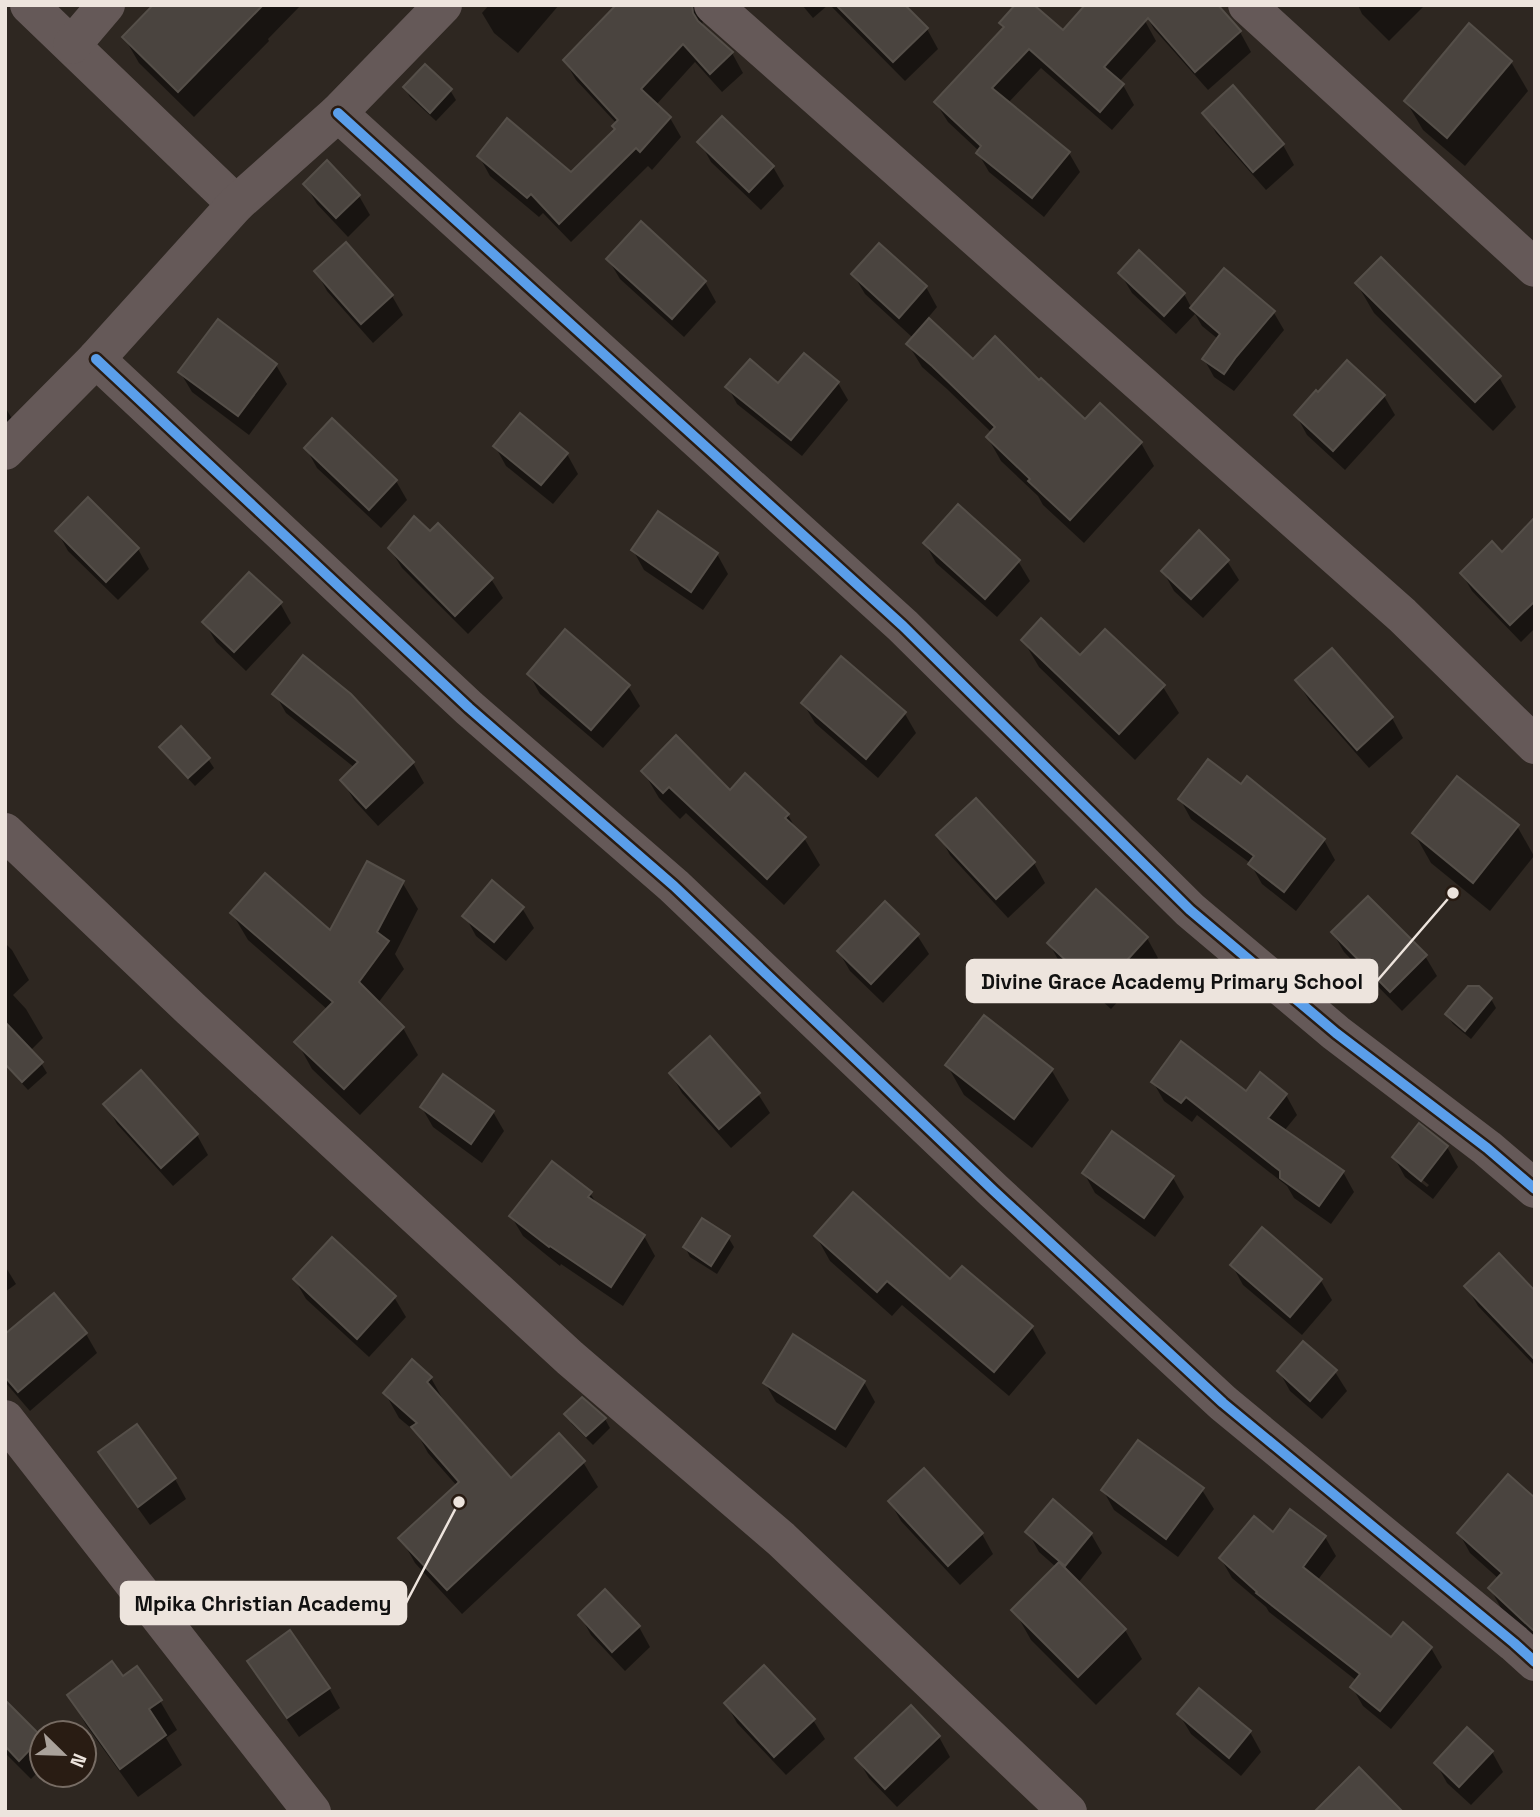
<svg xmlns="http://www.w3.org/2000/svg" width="1540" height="1817" font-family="'Space Grotesk',sans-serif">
<rect width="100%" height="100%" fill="#2e2721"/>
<!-- shadow -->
<g fill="#0007" fill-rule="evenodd">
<polygon points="155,5 301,5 268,39 269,41 194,117 139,63 124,37"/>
<polygon points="489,5 559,5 518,53 494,33 482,13"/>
<polygon points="618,5 696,5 703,18 702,27 732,53 743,73 722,92 695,62 656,105 670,118 681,137 652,170 648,166 571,242 543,213 539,217 490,176 479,156 571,175 616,130 617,124 576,80 565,61"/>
<polygon points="802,5 828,5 813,18"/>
<polygon points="830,5 903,5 927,29 938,49 905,81"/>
<polygon points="1216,5 1240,32 1251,52 1208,90 1154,29 1143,10"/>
<polygon points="1358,5 1425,5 1389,41 1362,14"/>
<polygon points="1145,21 1156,41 1119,82 1123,85 1134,105 1112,130 1041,68 1008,103 1069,153 1080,172 1044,217 989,172 978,153 979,151 948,122 936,103 1004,28 1001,24 1063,33"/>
<polygon points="1511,62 1528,91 1465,166 1423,130 1406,101"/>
<polygon points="405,88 450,90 456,100 436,121 410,97"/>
<polygon points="1233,88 1283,145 1294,165 1266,190 1216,133 1205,113"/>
<polygon points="700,142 773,167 784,186 761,210 711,162"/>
<polygon points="305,184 359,196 370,215 348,237 317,204"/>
<polygon points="879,246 926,287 937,307 927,319 973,361 1039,383 1085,422 1141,443 1154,466 1084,543 1043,505 1038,496 1001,461 988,438 992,433 947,389 922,367 908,344 913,338 865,294 853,274"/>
<polygon points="608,259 705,282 716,302 684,337 620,279"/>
<polygon points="1225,270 1274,313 1284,330 1234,391 1214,377 1204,359 1218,339 1202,326 1195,314 1176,334 1132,293 1120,273 1184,294 1192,309"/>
<polygon points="316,271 392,296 403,315 373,343 327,291"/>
<polygon points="1357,284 1499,377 1516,407 1493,431 1374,313"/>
<polygon points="276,365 287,384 249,435 192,392 180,372"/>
<polygon points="838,383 848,400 802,456 737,404 728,387"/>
<polygon points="1384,396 1395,415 1345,470 1307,435 1296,415"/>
<polygon points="5,407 17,427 5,440"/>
<polygon points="495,446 567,454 578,474 553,504 506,466"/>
<polygon points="306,448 396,481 407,500 381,528 317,468"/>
<polygon points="1535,520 1535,628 1521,642 1472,591 1462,574 1502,554"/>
<polygon points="57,531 138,549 149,569 118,600 68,551"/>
<polygon points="430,533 491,579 503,598 468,634 402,568 390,549"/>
<polygon points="925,543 1018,561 1030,581 997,617 936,563"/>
<polygon points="633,550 717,554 728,574 703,610 644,570"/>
<polygon points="1227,561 1239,580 1203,618 1174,591 1163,571"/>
<polygon points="280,603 291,623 246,671 216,642 205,623"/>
<polygon points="1023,640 1080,657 1163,687 1179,713 1135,760 1039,667"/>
<polygon points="842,659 905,714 916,733 878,778 815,723 803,703"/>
<polygon points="529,674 628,686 640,706 603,748 540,694"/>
<polygon points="1297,681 1392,718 1403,738 1369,768 1309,700"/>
<polygon points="275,694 350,695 413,763 424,783 378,826 354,800 342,780 355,768 286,713"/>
<polygon points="162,747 208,759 214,768 195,786 167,756"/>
<polygon points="643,771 730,792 788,815 797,831 804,838 820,865 784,905 686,813 680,819 659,798"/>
<polygon points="1180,799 1324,840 1335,860 1296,911 1262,884 1250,863 1191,819"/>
<polygon points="976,801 1034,863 1045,883 1008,918 950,855 939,835"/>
<polygon points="1517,826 1534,856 1490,911 1431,863 1414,833"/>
<polygon points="402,882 418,909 395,954 404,969 378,1003 403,1028 418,1055 360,1115 312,1069 297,1042 328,1010 248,940 232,913 331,933"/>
<polygon points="1096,891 1147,938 1158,958 1111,1009 1060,963 1049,943"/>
<polygon points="522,908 534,928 506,961 476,936 465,916"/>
<polygon points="1333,933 1425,956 1437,976 1402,1011 1344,952"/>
<polygon points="917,935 929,954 883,1003 850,971 839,952"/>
<polygon points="5,943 12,950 29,980 13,995 26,1009 43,1038 30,1051 41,1063 47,1073 28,1090 5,1065"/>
<polygon points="1491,999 1496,1008 1471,1039 1453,1024 1447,1015"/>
<polygon points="984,1018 1052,1071 1069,1100 1032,1148 964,1095 947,1065"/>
<polygon points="141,1072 197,1135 208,1155 173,1186 117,1124 106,1104"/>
<polygon points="671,1074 758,1094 770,1113 731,1148 682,1093"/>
<polygon points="1153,1082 1246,1093 1286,1095 1297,1115 1284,1131 1343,1172 1354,1192 1331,1224 1294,1198 1287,1186 1197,1115 1192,1122 1164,1101"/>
<polygon points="422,1108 493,1112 504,1131 482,1163 433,1127"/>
<polygon points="1113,1134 1173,1178 1184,1197 1155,1237 1095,1193 1084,1173"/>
<path d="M1447,1147L1458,1167L1433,1199L1405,1177L1394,1157ZM1408,1168L1429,1185L1427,1187L1408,1172Z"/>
<polygon points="590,1193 598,1206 644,1236 655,1256 623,1306 561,1264 560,1266 523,1236 511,1216"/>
<polygon points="1263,1230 1321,1281 1332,1300 1302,1335 1243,1285 1232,1265"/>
<polygon points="816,1236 950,1282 962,1268 1032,1328 1046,1353 1009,1396 902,1305 892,1316 830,1261"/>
<polygon points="728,1237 734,1247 717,1274 690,1257 685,1247"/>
<polygon points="5,1266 16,1284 5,1292"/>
<polygon points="295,1280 394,1297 406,1317 369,1357 306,1299"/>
<polygon points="1466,1286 1535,1293 1535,1366 1478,1306"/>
<polygon points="86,1334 97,1353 30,1411 5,1382 5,1337"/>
<polygon points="1279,1371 1335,1372 1347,1391 1322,1419 1290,1391"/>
<polygon points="431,1378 445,1403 511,1481 583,1462 598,1487 462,1614 415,1563 401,1538 457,1486 428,1453 417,1433 399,1418 385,1393"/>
<polygon points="864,1382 875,1402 846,1448 776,1402 765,1383"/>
<polygon points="567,1414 605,1419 610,1428 593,1445 572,1424"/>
<polygon points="136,1426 175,1479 186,1499 150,1525 112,1472 100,1452"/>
<polygon points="924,1470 982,1534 993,1554 960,1585 901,1521 890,1502"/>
<polygon points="1103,1490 1202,1490 1214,1509 1178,1557 1114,1510"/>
<polygon points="1535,1501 1535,1641 1501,1608 1490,1588 1499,1579 1470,1553 1459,1533"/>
<polygon points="1028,1532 1091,1534 1102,1553 1078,1583 1125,1630 1142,1659 1096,1705 1031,1640 1014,1610 1056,1567 1039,1552"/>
<polygon points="1273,1535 1325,1537 1336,1556 1317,1581 1391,1639 1403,1625 1431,1648 1442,1667 1391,1729 1363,1706 1352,1687 1357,1681 1269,1612 1266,1607 1232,1578 1221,1559"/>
<polygon points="605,1591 639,1627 650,1647 625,1671 591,1635 580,1615"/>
<polygon points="249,1661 329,1688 340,1708 299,1737 260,1681"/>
<polygon points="122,1679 160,1701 177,1730 166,1738 182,1765 138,1797 86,1725 69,1695"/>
<polygon points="5,1702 42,1740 42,1768 31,1779 5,1753"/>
<polygon points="726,1703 813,1720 825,1739 786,1775 737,1723"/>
<polygon points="1179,1714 1250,1732 1261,1752 1241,1776 1191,1734"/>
<polygon points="939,1737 950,1757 897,1807 869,1778 857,1758"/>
<polygon points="1492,1752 1503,1772 1471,1805 1447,1783 1436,1763"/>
</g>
<!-- building -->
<g fill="#4a443f" stroke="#554f49" stroke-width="2">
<polygon points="153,5 263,5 178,92 122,37"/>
<polygon points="616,5 692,5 693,13 698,21 733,52 710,74 683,44 641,89 671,117 640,152 636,148 559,224 531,194 527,198 477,156 507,118 571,172 615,129 612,126 618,120 563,60"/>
<polygon points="836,5 905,5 928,28 893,62"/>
<polygon points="1015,5 1034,5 1063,30 1085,5 1218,5 1241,31 1195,72 1148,18 1104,67 1124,84 1100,112 1029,49 992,88 1070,152 1032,198 976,153 981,146 934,102 1004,27 999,23"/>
<polygon points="1469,23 1512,61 1447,138 1404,101"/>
<polygon points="425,64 452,89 430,113 403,87"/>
<polygon points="1233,85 1284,144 1253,172 1202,113"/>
<polygon points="722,116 774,166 749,192 697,142"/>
<polygon points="327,160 360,195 336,218 303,184"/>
<polygon points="641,221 706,281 672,319 606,259"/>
<polygon points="346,242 393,295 361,324 314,271"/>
<polygon points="879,243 927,286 899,318 851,274"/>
<polygon points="1139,250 1185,293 1164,316 1118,273"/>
<polygon points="1381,257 1501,376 1475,402 1355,283"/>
<polygon points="1224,268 1275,311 1236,357 1224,374 1202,359 1220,334 1190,308"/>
<polygon points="929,318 973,359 995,336 1039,380 1041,378 1085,419 1100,403 1142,442 1070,520 1028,481 1030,479 986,437 995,427 932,366 906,344"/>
<polygon points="218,319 277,364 238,416 178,372"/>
<polygon points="804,353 839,382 791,440 725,387 750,359 778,383"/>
<polygon points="1347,360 1385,395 1333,451 1294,415 1316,390 1318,392"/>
<polygon points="520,413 568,453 541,485 493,446"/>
<polygon points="332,418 397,480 369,510 304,448"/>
<polygon points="88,497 139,548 106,582 55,531"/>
<polygon points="958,504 1020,560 985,599 923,543"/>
<polygon points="658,511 718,553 691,592 631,550"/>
<polygon points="414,516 430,531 438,523 493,578 455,616 388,548"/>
<polygon points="1535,517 1535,601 1510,625 1460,573 1492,541 1502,552"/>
<polygon points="1199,530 1229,560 1191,599 1161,571"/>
<polygon points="249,572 282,602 234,652 202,622"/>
<polygon points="1041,618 1080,655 1105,629 1165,685 1119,734 1021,640"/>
<polygon points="565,629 630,685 591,730 527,674"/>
<polygon points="1332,648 1393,717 1357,750 1295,680"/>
<polygon points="303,655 351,694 414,762 366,808 340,780 358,762 272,694"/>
<polygon points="841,656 906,712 866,759 801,703"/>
<polygon points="181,726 210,758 188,778 159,747"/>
<polygon points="676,735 730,790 745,773 789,814 785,818 806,837 767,879 669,787 663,793 641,771"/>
<polygon points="1208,759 1241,784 1247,776 1325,839 1284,892 1248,864 1254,856 1178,799"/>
<polygon points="1457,776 1519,825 1473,883 1412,833"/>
<polygon points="976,798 1035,862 996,899 936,835"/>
<polygon points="367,861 404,881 377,932 389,941 359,982 404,1027 344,1089 294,1042 333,1002 230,913 265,873 330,930"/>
<polygon points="492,880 524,907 494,942 462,916"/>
<polygon points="1096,889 1148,937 1099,991 1047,943"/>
<polygon points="1368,896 1427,955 1390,992 1331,932"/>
<polygon points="885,901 919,934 871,984 837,951"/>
<polygon points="1468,986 1479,986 1492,998 1465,1031 1445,1014"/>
<polygon points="984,1015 1053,1069 1014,1119 945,1065"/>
<polygon points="5,1022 43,1062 22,1082 5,1064"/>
<polygon points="710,1036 760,1093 719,1129 669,1073"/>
<polygon points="1181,1041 1246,1091 1260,1072 1287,1094 1268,1118 1344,1171 1319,1206 1280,1178 1280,1171 1186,1097 1181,1103 1151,1082"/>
<polygon points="141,1070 198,1134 161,1168 103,1104"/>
<polygon points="443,1074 494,1111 471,1144 420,1107"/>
<polygon points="1419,1123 1448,1146 1421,1181 1392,1157"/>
<polygon points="1112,1131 1174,1176 1144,1218 1082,1173"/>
<polygon points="552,1161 592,1192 588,1197 645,1235 611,1287 550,1246 549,1247 509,1216"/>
<polygon points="853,1192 950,1279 962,1266 1033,1326 994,1372 887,1281 877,1292 814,1236"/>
<polygon points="702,1218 730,1236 711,1266 683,1247"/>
<polygon points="1262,1227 1322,1279 1290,1317 1230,1265"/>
<polygon points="332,1237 396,1296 357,1339 293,1279"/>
<polygon points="1499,1253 1535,1291 1535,1360 1464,1286"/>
<polygon points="54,1293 87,1333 18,1392 5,1377 5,1334"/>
<polygon points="793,1334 865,1381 835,1429 763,1383"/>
<polygon points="1303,1341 1337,1370 1310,1401 1277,1371"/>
<polygon points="412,1359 432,1377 427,1382 511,1478 559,1433 585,1461 447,1590 398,1538 459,1482 411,1427 417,1423 383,1393"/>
<polygon points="582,1397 606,1418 586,1436 564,1414"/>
<polygon points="137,1424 176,1478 138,1507 98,1452"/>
<polygon points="1138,1440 1204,1488 1166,1539 1101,1490"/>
<polygon points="924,1468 983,1533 948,1566 888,1501"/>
<polygon points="1508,1474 1535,1498 1535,1632 1488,1588 1502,1573 1457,1533"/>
<polygon points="1053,1499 1092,1533 1065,1566 1025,1532"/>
<polygon points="1290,1509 1326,1536 1303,1567 1391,1637 1403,1622 1432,1647 1380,1711 1350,1687 1360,1674 1256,1593 1257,1592 1219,1558 1254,1516 1273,1532"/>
<polygon points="1059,1562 1126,1629 1078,1677 1011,1610"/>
<polygon points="605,1589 640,1626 612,1652 578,1615"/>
<polygon points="290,1630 330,1688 287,1718 247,1661"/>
<polygon points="112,1661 123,1676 137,1666 162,1700 149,1709 166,1735 120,1769 67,1695"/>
<polygon points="764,1665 815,1719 774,1757 724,1703"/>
<polygon points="1199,1688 1251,1731 1229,1758 1177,1714"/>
<polygon points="5,1700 42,1737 19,1761 5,1746"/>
<polygon points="911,1705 940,1736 885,1789 855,1758"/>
<polygon points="1467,1727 1493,1751 1459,1787 1434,1763"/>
<polygon points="1359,1767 1403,1812 1314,1812"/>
</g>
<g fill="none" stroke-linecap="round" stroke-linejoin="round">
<!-- minor -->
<g stroke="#655958" stroke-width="38">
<polyline points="29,5 236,204"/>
<polyline points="713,5 1402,615 1535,745"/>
<polyline points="1247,5 1535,268"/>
<polyline points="72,45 106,5"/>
<polyline points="338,113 903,626 1190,910 1336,1033 1487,1148 1535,1189"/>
<polyline points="96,359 469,708 674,886 994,1191 1223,1403 1514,1643 1535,1662"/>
<polyline points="5,451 96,359 236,204 338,113 443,5"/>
<polyline points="5,832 191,1009 570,1358 781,1539 1068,1812"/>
<polyline points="5,1419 312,1812"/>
</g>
<!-- cycleway casing -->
<g stroke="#291c13" stroke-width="15">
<g id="cycleway">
<polyline points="338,113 903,626 1190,910 1336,1033 1487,1148 1535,1189"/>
<polyline points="96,359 469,708 674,886 994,1191 1223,1403 1514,1643 1535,1662"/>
</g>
</g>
<!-- cycleway -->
<use href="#cycleway" stroke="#5a9eea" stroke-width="10"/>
</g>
<!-- callouts -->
<path fill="none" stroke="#ede4dd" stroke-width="2.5" d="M1453 893L1377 981M459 1502L406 1603"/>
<g fill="#ede4dd" stroke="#291c13" stroke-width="2.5">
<circle cx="1453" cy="893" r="7"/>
<circle cx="459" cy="1502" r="7"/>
</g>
<g fill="#ede4dd" stroke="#ede4dd" stroke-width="2.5">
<rect x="967" y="960" width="410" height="42" rx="7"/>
<rect x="121" y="1582" width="285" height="42" rx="7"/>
</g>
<g font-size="21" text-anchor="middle" font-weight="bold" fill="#111">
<text x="1172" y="989">Divine Grace Academy Primary School</text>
<text x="263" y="1611">Mpika Christian Academy</text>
</g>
<!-- border -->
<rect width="1540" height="1817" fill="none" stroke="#ede4dd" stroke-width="14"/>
<!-- north arrow -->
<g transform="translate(63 1754) rotate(113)"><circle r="33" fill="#291c13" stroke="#776c64" stroke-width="2"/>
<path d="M0-5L12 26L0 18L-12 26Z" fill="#aaa29b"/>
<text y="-10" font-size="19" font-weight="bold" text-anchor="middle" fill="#ede4dd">N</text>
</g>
</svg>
